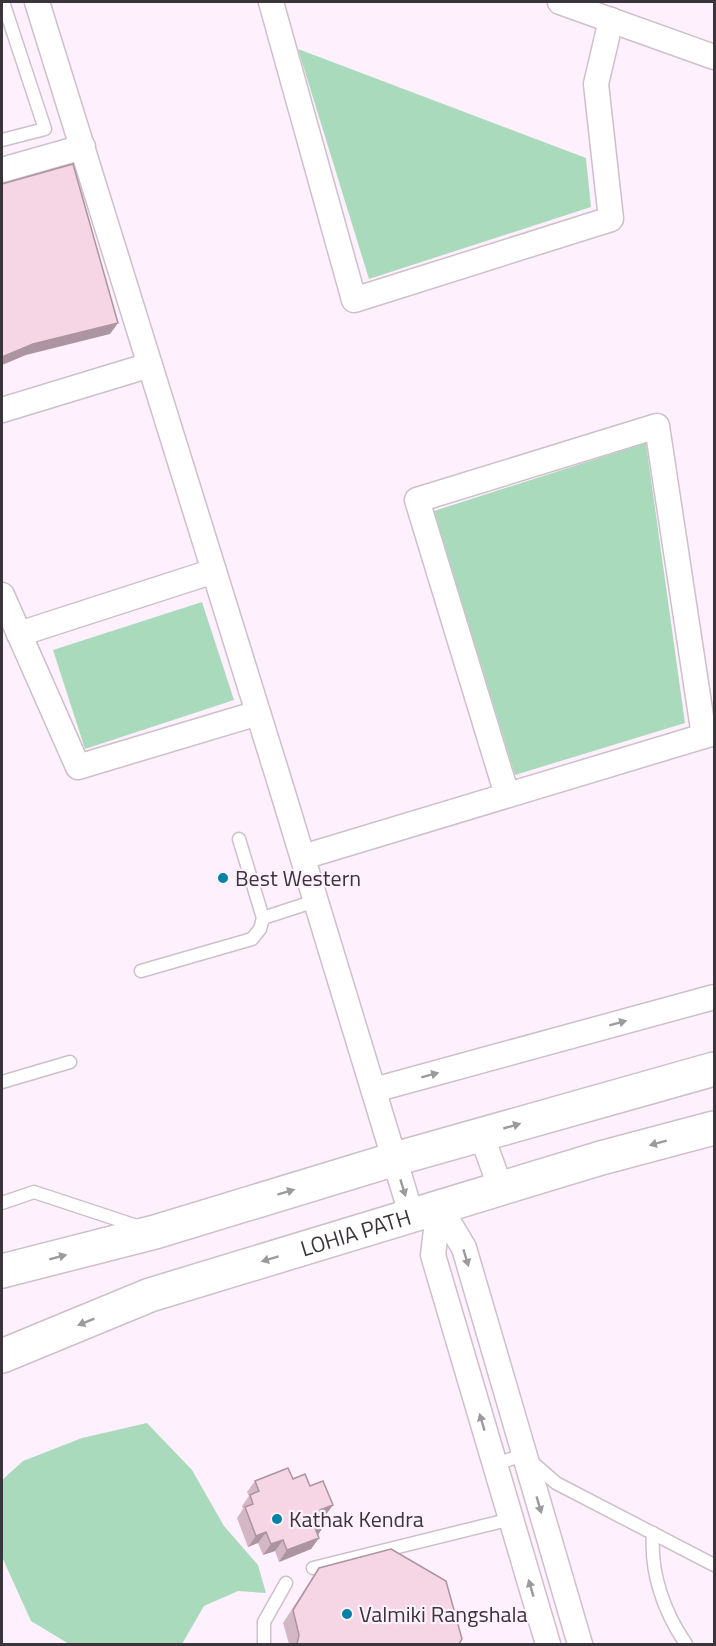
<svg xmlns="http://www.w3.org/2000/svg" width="716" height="1646" font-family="'Titillium Web',sans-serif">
<rect width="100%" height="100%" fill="#fef0fc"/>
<!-- green -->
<g fill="#aadabc">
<polygon points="298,49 586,158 591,207 369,279"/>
<polygon points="646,443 685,723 515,775 434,511"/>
<polygon points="202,602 234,700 85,749 53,650"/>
<polygon points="147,1423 192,1470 224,1526 258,1565 266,1593 238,1591 204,1606 182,1644 69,1644 31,1621 2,1557 2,1480 23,1461 82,1438"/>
</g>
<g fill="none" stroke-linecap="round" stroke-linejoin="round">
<!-- service casing -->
<g stroke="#cdc0cb" stroke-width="15">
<g id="service">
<polyline points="2,140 45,129 3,2"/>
<polyline points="239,839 263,918"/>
<polyline points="141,971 252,939 260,929 263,918 315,901"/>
<polyline points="2,1082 70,1062"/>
<polyline points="2,1203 34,1192 140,1227"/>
<polyline points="495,1464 524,1455 556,1483 714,1565"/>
<path d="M653,1533C650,1573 664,1612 686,1644"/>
<polyline points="313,1568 511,1519"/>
<polyline points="264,1644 264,1622 286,1583"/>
</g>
</g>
<!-- minor casing -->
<g stroke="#cdc0cb" stroke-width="27">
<g id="minor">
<polyline points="37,2 279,780 412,1217"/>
<polyline points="271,2 354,300 611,219 596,84 611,20"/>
<polyline points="560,2 714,57"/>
<polyline points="2,170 83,147"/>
<polyline points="2,410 150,365"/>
<polyline points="2,595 78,767 258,713"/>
<polyline points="19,634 214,571"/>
<polyline points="507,795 417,500 657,426 704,736"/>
<polyline points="303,857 714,733"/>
<polyline points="374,1090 714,997"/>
<polyline points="481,1134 501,1189"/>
<polyline points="439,1206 464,1248 580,1644"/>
<polyline points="439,1206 433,1255 548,1644"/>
</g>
</g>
<!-- secondary casing -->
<g stroke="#cdc0cb" stroke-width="36">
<g id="secondary">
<polyline points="2,1271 155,1232 395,1159 714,1069"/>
<path id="s1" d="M2,1356L150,1295L601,1158L714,1128"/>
</g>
</g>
<!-- service -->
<use href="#service" stroke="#fff" stroke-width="12"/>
<!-- minor -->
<use href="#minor" stroke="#fff" stroke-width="24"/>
<!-- secondary -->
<use href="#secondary" stroke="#fff" stroke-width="33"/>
</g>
<!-- wall -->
<g fill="#d4b7c4">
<polygon points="293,1479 310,1486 325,1516 322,1517 318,1535 319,1538 311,1549 279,1562 275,1551 263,1555 258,1543 248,1547 237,1518 243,1509 242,1506 249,1496 247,1492 255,1481"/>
<polygon points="319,1568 459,1644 289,1644 283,1623"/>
</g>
<!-- shaded-wall -->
<g fill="#ac95a0">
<polygon points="118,323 110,334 26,355 2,365 2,357 33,344"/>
<polygon points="333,1505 325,1516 312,1521 320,1510"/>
<polygon points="325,1524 318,1535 315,1528"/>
<polygon points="266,1532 258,1543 248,1547 256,1536"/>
<polygon points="319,1538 311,1549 279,1562 287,1550"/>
<polygon points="283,1540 275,1551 263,1555 271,1544"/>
</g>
<!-- building -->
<g fill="#f6d5e4" stroke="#ac95a0" stroke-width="1.5">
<polygon points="73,164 118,323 33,344 2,357 2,184"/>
<polygon points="288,1468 293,1479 305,1474 310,1486 323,1481 333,1505 320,1510 325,1524 315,1528 319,1538 287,1550 283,1540 271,1544 266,1532 256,1536 245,1507 253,1504 250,1495 259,1491 255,1481"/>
<polygon points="391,1549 446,1581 462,1639 459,1644 297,1644 299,1635 293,1610 319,1568"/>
</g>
<!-- one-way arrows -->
<defs><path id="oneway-solid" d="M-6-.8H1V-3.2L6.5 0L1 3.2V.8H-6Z" transform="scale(1.5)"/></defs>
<g fill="#9c9a9c">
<use href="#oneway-solid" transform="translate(618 1023) rotate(-15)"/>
<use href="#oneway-solid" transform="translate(430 1075) rotate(-15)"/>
<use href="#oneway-solid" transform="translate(512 1126) rotate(-16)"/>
<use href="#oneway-solid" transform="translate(658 1143) rotate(165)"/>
<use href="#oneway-solid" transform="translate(403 1188) rotate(73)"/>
<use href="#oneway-solid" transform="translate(286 1192) rotate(-17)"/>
<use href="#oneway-solid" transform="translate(58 1257) rotate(-15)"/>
<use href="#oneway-solid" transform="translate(466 1258) rotate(73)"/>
<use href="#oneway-solid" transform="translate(270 1259) rotate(163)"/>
<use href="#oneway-solid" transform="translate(86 1322) rotate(158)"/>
<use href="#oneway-solid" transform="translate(482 1422) rotate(-106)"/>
<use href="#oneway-solid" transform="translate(539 1505) rotate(74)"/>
<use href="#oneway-solid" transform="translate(531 1588) rotate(-106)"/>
</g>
<!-- markers -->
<g fill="#0081a6" stroke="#fef0fc" stroke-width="2">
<circle cx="223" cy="878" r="6"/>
<circle cx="277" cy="1519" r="6"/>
<circle cx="347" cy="1614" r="6"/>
</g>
<g text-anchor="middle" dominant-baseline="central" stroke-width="4.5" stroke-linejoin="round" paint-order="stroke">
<!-- poi labels -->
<g font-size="22" fill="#3a353a" stroke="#fef0fc" text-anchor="start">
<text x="235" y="878">Best Western</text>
<text x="289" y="1519">Kathak Kendra</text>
<text x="359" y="1614">Valmiki Rangshala</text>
</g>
<!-- street labels -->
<g font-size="22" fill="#3a353a" stroke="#fef0fc">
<text stroke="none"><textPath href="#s1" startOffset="375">LOHIA PATH</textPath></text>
</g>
</g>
<!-- border -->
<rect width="716" height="1646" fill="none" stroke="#3a353a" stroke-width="6"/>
</svg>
